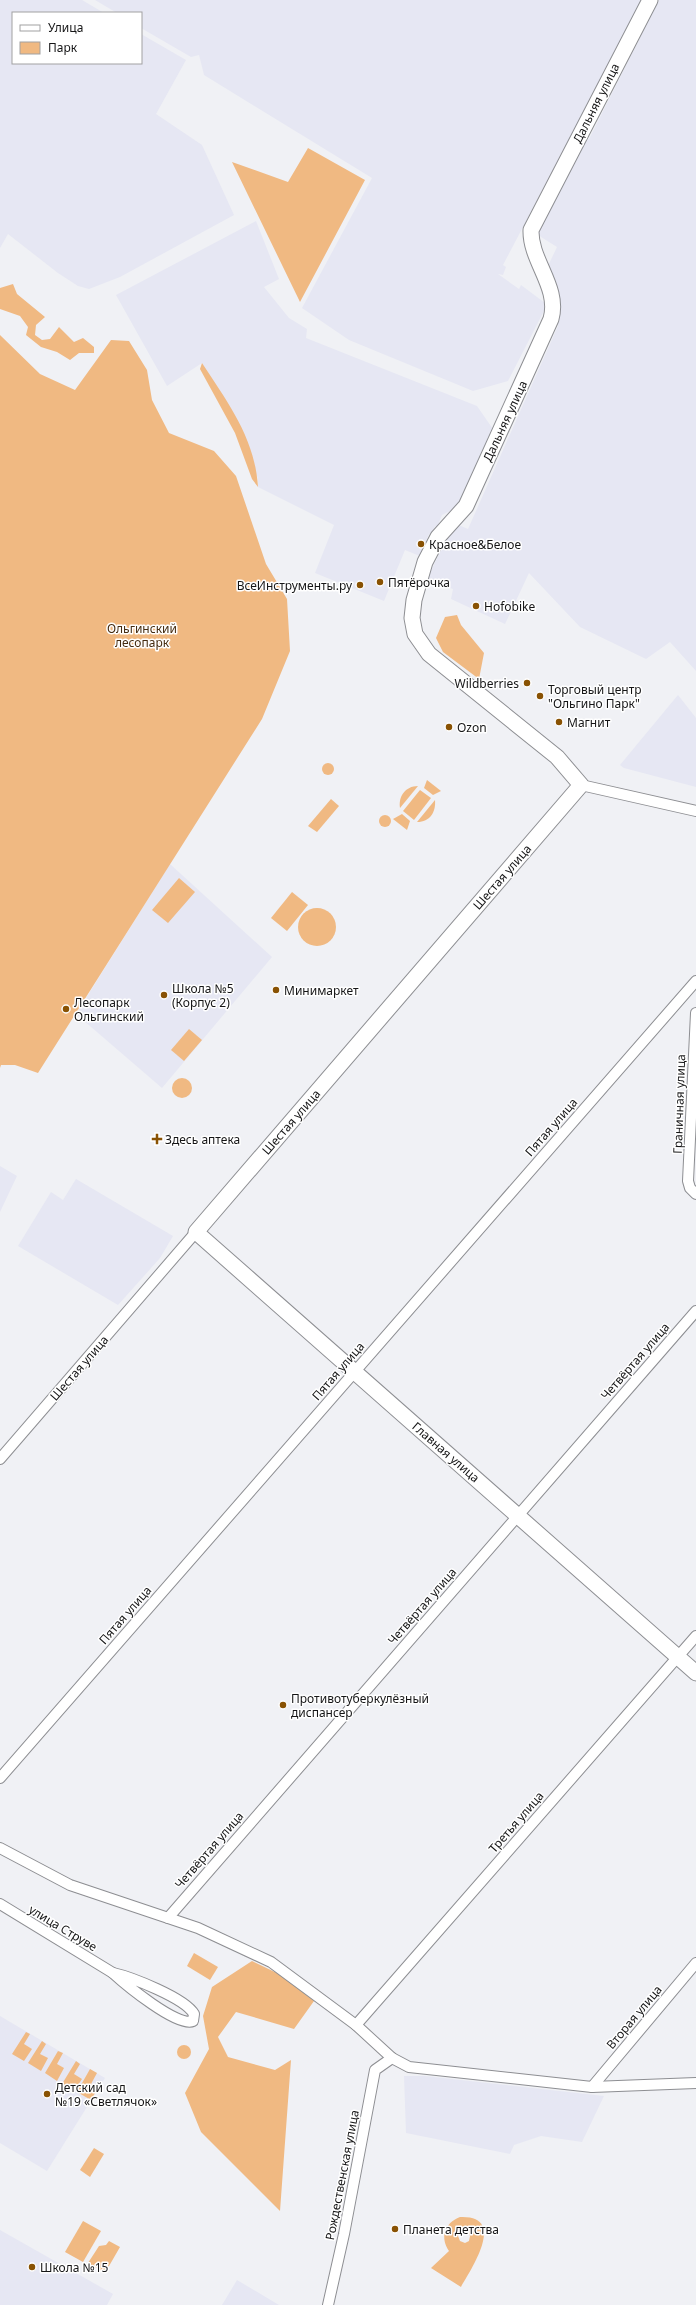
<svg xmlns="http://www.w3.org/2000/svg" width="696" height="2305" font-family="'Noto Sans',sans-serif">
<rect width="100%" height="100%" fill="#f0f1f5"/>
<!-- built -->
<g fill="#e6e7f3">
<polygon points="0,0 82,0 104,13 13,13 13,63 141,63 141,34 186,60 156,114 202,145 234,215 120,277 89,289 78,286 58,273 8,234 0,248"/>
<polygon points="95,0 642,0 503,265 506,267 503,275 498,274 519,289 521,285 545,303 546,307 508,381 473,391 349,340 302,308 372,178 204,75 199,55 191,57 141,28 141,13 117,13"/>
<polygon points="659,0 696,0 696,671 670,642 646,659 580,627 529,573 505,624 451,599 453,589 427,579 454,523 468,529 558,326 559,313 547,268 557,247 541,237 538,234 539,227 581,144 589,139"/>
<polygon points="256,221 279,279 264,287 289,318 307,329 306,338 477,406 495,432 460,506 442,515 437,527 435,526 431,535 429,534 420,556 405,550 384,601 315,573 334,525 258,487 258,478 202,363 167,386 116,295"/>
<polygon points="678,695 696,718 696,787 624,768 620,765"/>
<polygon points="170,864 272,957 162,1088 76,1014"/>
<polygon points="0,1166 17,1176 0,1212"/>
<polygon points="76,1179 173,1236 160,1258 118,1305 18,1246 51,1192 63,1200"/>
<polygon points="0,2016 105,2078 47,2171 0,2143"/>
<polygon points="404,2076 425,2076 604,2096 582,2142 541,2136 514,2145 510,2154 406,2133"/>
<polygon points="0,2230 113,2294 107,2305 0,2305"/>
<polygon points="237,2280 279,2305 222,2305"/>
</g>
<!-- green -->
<g fill="#f0b982" fill-rule="evenodd">
<polygon points="308,148 365,180 300,302 232,162 288,182"/>
<polygon points="13,284 17,294 45,317 36,325 35,335 42,340 50,339 59,327 74,342 83,338 94,347 94,353 79,353 70,360 57,352 41,347 26,335 28,327 20,316 0,309 0,288"/>
<polygon points="0,335 40,374 75,390 111,340 129,341 147,370 152,400 169,433 214,451 236,476 266,564 287,599 290,651 262,719 38,1073 15,1065 1,1065 0,1068"/>
<path d="M202,363C228,403 255,438 258,487L252,479L235,433L200,369Z"/>
<polygon points="457,615 461,625 484,653 479,679 443,652 436,638 445,617"/>
<circle cx="328" cy="769" r="6"/>
<polygon points="427,780 441,791 433,795 424,788"/>
<path d="M418,786L400,808C398,797 405,786 418,786Z"/>
<polygon points="420,790 431,798 414,820 403,811"/>
<polygon points="331,799 339,806 317,832 308,826"/>
<path d="M435,800C436,812 430,822 417,822Z"/>
<polygon points="402,814 410,821 407,830 393,819"/>
<circle cx="385" cy="821" r="6"/>
<polygon points="179,878 195,892 168,923 152,910"/>
<polygon points="292,892 308,905 287,931 271,918"/>
<circle cx="317" cy="927" r="19"/>
<polygon points="189,1029 202,1040 184,1061 171,1050"/>
<circle cx="182" cy="1088" r="10"/>
<polygon points="194,1953 218,1967 210,1980 187,1966"/>
<polygon points="252,1961 281,1975 314,2001 294,2029 236,2012 218,2037 228,2057 275,2070 291,2060 280,2211 201,2132 185,2093 209,2049 203,2016 212,1987"/>
<polygon points="26,2032 30,2034 24,2044 32,2049 24,2061 12,2054"/>
<polygon points="42,2041 46,2044 40,2054 48,2058 41,2071 28,2063"/>
<circle cx="184" cy="2052" r="7"/>
<polygon points="58,2051 63,2053 57,2064 64,2068 57,2081 45,2073"/>
<polygon points="76,2061 80,2064 74,2074 82,2079 74,2091 62,2084"/>
<polygon points="90,2069 97,2073 91,2084 98,2088 91,2100 77,2092"/>
<polygon points="94,2148 104,2154 90,2177 80,2170"/>
<path d="M460,2217C508,2215 471,2269 461,2287L431,2268L449,2251C440,2238 444,2223 460,2217ZM464,2231L468,2232L470,2236L469,2241L465,2243L460,2241L458,2236L460,2232Z"/>
<polygon points="83,2221 101,2231 83,2262 65,2252"/>
<polygon points="109,2241 120,2247 105,2273 88,2263 99,2246 106,2245"/>
</g>
<g fill="none" stroke-linecap="round" stroke-linejoin="round">
<!-- street casing -->
<g stroke="#8d8e92" stroke-width="12">
<g id="street">
<polyline points="581,785 696,811"/>
<polyline points="696,1013 688,1181 690,1188 696,1194"/>
<polyline points="0,1459 196,1232"/>
<polyline points="0,1778 696,981"/>
<polyline points="0,1848 70,1885 198,1928 271,1962 356,2025 392,2058 409,2067 592,2087 696,2083"/>
<polyline points="0,1904 113,1973"/>
<polyline points="168,1918 696,1311"/>
<path d="M113,1973C131,1977 185,1998 194,2014L193,2021C178,2028 125,1984 113,1973Z"/>
<polyline points="356,2025 696,1636"/>
<polyline points="592,2087 696,1963"/>
<polyline points="328,2305 344,2234 375,2070 392,2058"/>
</g>
</g>
<!-- secondary casing -->
<g stroke="#8d8e92" stroke-width="17">
<path id="secondary" d="M650,0L531,230C530,261 560,287 551,319L466,506L438,537L425,562L414,600L412,618L415,634L429,654L557,757L581,785L196,1232L696,1673"/>
</g>
<!-- street -->
<use href="#street" stroke="#fff" stroke-width="10"/>
<!-- secondary -->
<use href="#secondary" stroke="#fff" stroke-width="15"/>
</g>
<!-- markers -->
<g fill="#895203" stroke="#fff" stroke-width="1.5">
<circle cx="421" cy="544" r="4"/>
<circle cx="380" cy="582" r="4"/>
<circle cx="360" cy="585" r="4"/>
<circle cx="476" cy="606" r="4"/>
<circle cx="527" cy="683" r="4"/>
<circle cx="540" cy="696" r="4"/>
<circle cx="559" cy="722" r="4"/>
<circle cx="449" cy="727" r="4"/>
<circle cx="276" cy="990" r="4"/>
<circle cx="164" cy="995" r="4"/>
<circle cx="66" cy="1009" r="4"/>
<path d="M155 1133h4v4h4v4h-4v4h-4v-4h-4v-4h4z"/>
<circle cx="283" cy="1705" r="4"/>
<circle cx="47" cy="2094" r="4"/>
<circle cx="395" cy="2229" r="4"/>
<circle cx="32" cy="2267" r="4"/>
</g>
<g text-anchor="middle" dominant-baseline="central" stroke-width="3" stroke-linejoin="round" paint-order="stroke">
<!-- street labels -->
<g font-size="12" fill="#151516" stroke="#fff">
<text transform="translate(596 103) rotate(-63)">Дальняя улица</text>
<text transform="translate(505 421) rotate(-65)">Дальняя улица</text>
<text transform="translate(502 877) rotate(-49)">Шестая улица</text>
<text transform="translate(679 1104) rotate(-88)">Граничная улица</text>
<text transform="translate(291 1122) rotate(-49)">Шестая улица</text>
<text transform="translate(551 1127) rotate(-49)">Пятая улица</text>
<text transform="translate(635 1361) rotate(-49)">Четвёртая улица</text>
<text transform="translate(79 1368) rotate(-49)">Шестая улица</text>
<text transform="translate(338 1371) rotate(-49)">Пятая улица</text>
<text transform="translate(446 1452) rotate(41)">Главная улица</text>
<text transform="translate(422 1606) rotate(-49)">Четвёртая улица</text>
<text transform="translate(125 1615) rotate(-49)">Пятая улица</text>
<text transform="translate(516 1822) rotate(-49)">Третья улица</text>
<text transform="translate(209 1850) rotate(-49)">Четвёртая улица</text>
<text transform="translate(63 1928) rotate(31)">улица Струве</text>
<text transform="translate(634 2017) rotate(-50)">Вторая улица</text>
<text transform="translate(342 2175) rotate(-79)">Рождественская улица</text>
</g>
<!-- poi labels -->
<g font-size="12" fill="#151516" stroke="#fff" text-anchor="start">
<text x="429" y="544">Красное&amp;Белое</text>
<text x="388" y="582">Пятёрочка</text>
<text x="352" y="585" text-anchor="end">ВсеИнструменты.ру</text>
<text x="484" y="606">Hofobike</text>
<text x="519" y="683" text-anchor="end">Wildberries</text>
<text x="548" y="689">Торговый центр<tspan x="548" dy="14">"Ольгино Парк"</tspan></text>
<text x="567" y="722">Магнит</text>
<text x="457" y="727">Ozon</text>
<text x="172" y="988">Школа №5<tspan x="172" dy="14">(Корпус 2)</tspan></text>
<text x="284" y="990">Минимаркет</text>
<text x="74" y="1002">Лесопарк<tspan x="74" dy="14">Ольгинский</tspan></text>
<text x="165" y="1139">Здесь аптека</text>
<text x="291" y="1698">Противотуберкулёзный<tspan x="291" dy="14">диспансер</tspan></text>
<text x="55" y="2087">Детский сад<tspan x="55" dy="14">№19 «Светлячок»</tspan></text>
<text x="403" y="2229">Планета детства</text>
<text x="40" y="2267">Школа №15</text>
</g>
<!-- park labels -->
<g font-size="12" fill="#452c11" stroke="#fff">
<text x="142" y="628">Ольгинский<tspan x="142" dy="14">лесопарк</tspan></text>
</g>
</g>
<!-- legend -->
<rect x="12" y="12" width="130" height="52" fill="#ffffff" stroke="#a1a1a2"/>
<rect x="20" y="25" width="20" height="6" fill="#ffffff" stroke="#a1a1a2"/>
<text x="48" y="32" font-size="12" fill="#151516">Улица</text>
<rect x="20" y="42" width="20" height="12" fill="#f0b982" stroke="#a1a1a2"/>
<text x="48" y="52" font-size="12" fill="#151516">Парк</text>
</svg>
